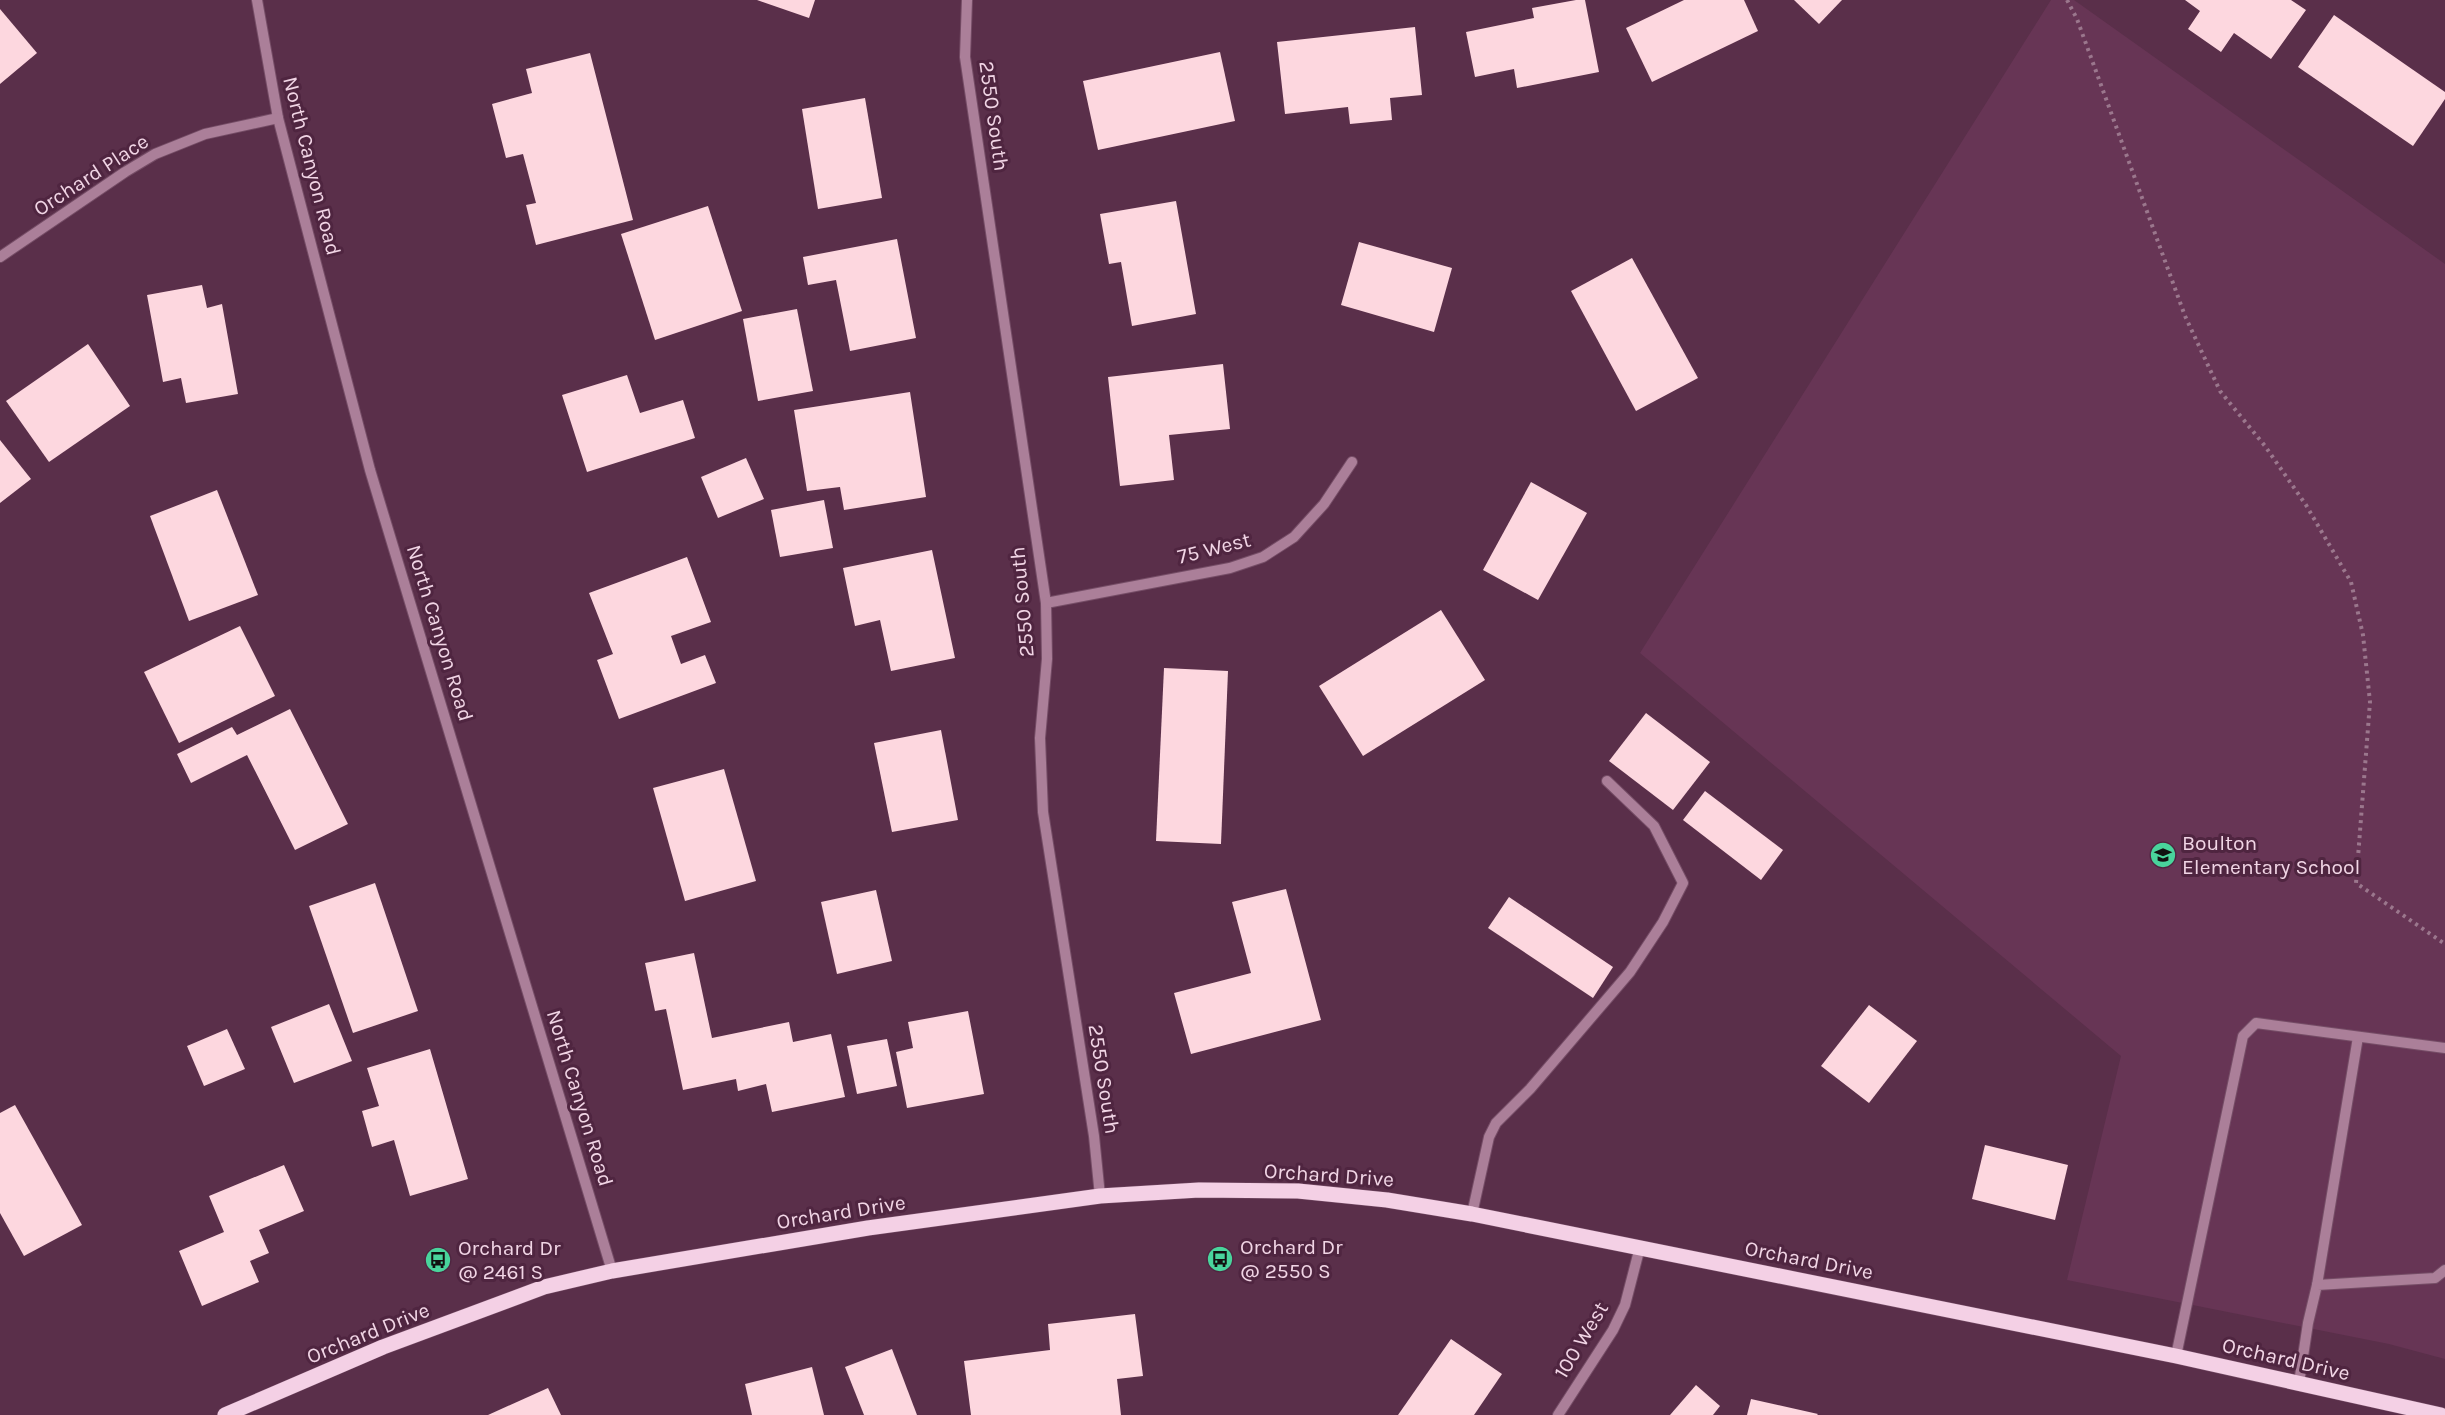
<svg xmlns="http://www.w3.org/2000/svg" width="2445" height="1415" font-family="Karla,sans-serif">
<rect width="100%" height="100%" fill="#5a2f4a"/>
<!-- built -->
<polygon fill="#673555" points="2051,0 2074,0 2445,264 2445,1359 2389,1344 2067,1280 2121,1056 1640,653"/>
<!-- building -->
<g fill="#fdd7df">
<polygon points="757,0 815,0 809,18"/>
<polygon points="1576,0 1585,0 1599,72 1517,88 1514,69 1475,77 1466,32 1534,18 1532,8"/>
<polygon points="1684,0 1744,0 1758,31 1652,82 1626,28"/>
<polygon points="1794,0 1842,0 1819,24"/>
<polygon points="2185,0 2291,0 2306,10 2271,59 2234,33 2221,52 2188,29 2200,11"/>
<polygon points="0,9 37,53 0,84"/>
<polygon points="2334,15 2445,92 2445,99 2413,146 2298,67"/>
<polygon points="1415,27 1422,95 1390,98 1392,120 1350,124 1348,107 1285,114 1277,42"/>
<polygon points="1220,52 1235,121 1098,150 1083,81"/>
<polygon points="590,53 633,220 536,245 526,205 536,203 523,154 506,158 492,104 532,93 526,69"/>
<polygon points="865,98 882,198 818,209 802,109"/>
<polygon points="1176,201 1196,314 1132,326 1121,262 1109,264 1100,214"/>
<polygon points="708,206 742,311 655,340 621,234"/>
<polygon points="897,239 916,338 850,351 836,280 808,285 803,257"/>
<polygon points="1359,242 1452,268 1434,332 1341,305"/>
<polygon points="1632,258 1698,378 1636,411 1571,291"/>
<polygon points="202,285 207,308 222,304 238,394 186,403 181,378 163,382 147,295"/>
<polygon points="797,309 813,391 758,401 743,319"/>
<polygon points="88,344 130,406 49,462 6,401"/>
<polygon points="1223,364 1230,429 1169,435 1174,480 1120,486 1108,377"/>
<polygon points="627,375 640,413 683,400 695,438 587,472 562,395"/>
<polygon points="910,392 926,497 844,510 840,487 807,491 794,410"/>
<polygon points="0,440 31,479 0,503"/>
<polygon points="746,458 764,499 718,518 701,477"/>
<polygon points="1531,482 1587,513 1538,600 1483,570"/>
<polygon points="217,490 258,595 189,621 150,516"/>
<polygon points="824,500 833,548 780,557 771,510"/>
<polygon points="932,550 955,658 891,671 880,620 855,626 843,568"/>
<polygon points="687,557 711,622 671,636 681,664 705,655 716,683 619,719 597,660 613,654 589,593"/>
<polygon points="1441,610 1485,680 1363,756 1319,686"/>
<polygon points="240,626 275,696 179,743 144,672"/>
<polygon points="1164,668 1228,671 1221,844 1156,841"/>
<polygon points="290,709 348,824 295,850 247,755 191,783 177,754 232,727 237,735"/>
<polygon points="1646,713 1710,762 1673,810 1609,761"/>
<polygon points="941,730 958,820 892,832 874,743"/>
<polygon points="724,769 756,881 685,901 653,788"/>
<polygon points="1705,791 1783,850 1761,880 1683,820"/>
<polygon points="375,883 418,1011 353,1033 309,906"/>
<polygon points="1286,889 1321,1020 1191,1054 1174,993 1251,973 1232,902"/>
<polygon points="876,890 892,961 837,974 821,902"/>
<polygon points="1509,897 1613,967 1593,998 1488,928"/>
<polygon points="694,953 712,1038 789,1022 793,1042 831,1034 845,1097 772,1112 766,1084 738,1091 736,1079 683,1090 666,1009 655,1011 645,963"/>
<polygon points="329,1004 352,1061 294,1083 271,1027"/>
<polygon points="1869,1005 1917,1041 1869,1103 1821,1066"/>
<polygon points="968,1011 984,1094 907,1108 896,1052 913,1048 908,1022"/>
<polygon points="227,1029 245,1069 204,1086 187,1046"/>
<polygon points="887,1039 897,1086 857,1094 847,1046"/>
<polygon points="430,1049 468,1179 410,1196 394,1140 372,1147 362,1111 379,1106 367,1068"/>
<polygon points="15,1105 82,1225 24,1256 0,1213 0,1113"/>
<polygon points="1985,1145 2068,1165 2055,1220 1972,1199"/>
<polygon points="284,1165 304,1211 259,1230 269,1253 250,1261 259,1282 202,1306 179,1251 224,1232 209,1196"/>
<polygon points="1135,1314 1143,1376 1117,1379 1121,1415 971,1415 964,1361 1050,1350 1048,1324"/>
<polygon points="1451,1339 1502,1374 1474,1415 1398,1415"/>
<polygon points="892,1349 917,1415 864,1415 845,1367"/>
<polygon points="812,1367 824,1415 752,1415 745,1384"/>
<polygon points="1696,1385 1720,1406 1713,1415 1670,1415"/>
<polygon points="548,1388 561,1415 488,1415"/>
<polygon points="1751,1399 1818,1414 1817,1415 1747,1415"/>
</g>
<g fill="none" stroke-linecap="round" stroke-linejoin="round">
<!-- minor casing -->
<g stroke="#754d66" stroke-width="12">
<g id="minor">
<polyline points="257,0 278,118 370,470 612,1271"/>
<polyline points="967,0 965,57 1046,603 1047,659 1040,738 1043,812 1094,1136 1100,1196"/>
<polyline points="0,257 125,172 155,154 205,134 278,118"/>
<polyline points="1046,603 1230,568 1263,557 1294,537 1324,504 1352,462"/>
<polyline points="1472,1214 1489,1137 1496,1123 1530,1089 1630,972 1663,922 1683,883 1654,826 1607,781"/>
<polyline points="2317,1285 2358,1037"/>
<polyline points="2176,1356 2243,1036 2256,1023 2445,1048"/>
<polyline points="2299,1383 2308,1323 2317,1285 2435,1278 2445,1270"/>
<polyline points="1558,1415 1613,1330 1625,1305 1640,1247"/>
</g>
</g>
<!-- major casing -->
<g stroke="#754d66" stroke-width="16">
<polyline id="major" points="225,1415 383,1347 544,1287 612,1271 868,1228 1100,1196 1199,1190 1298,1191 1387,1200 1472,1214 2176,1356 2441,1415"/>
</g>
<!-- path -->
<polyline stroke="#9b778d" stroke-width="4" stroke-dasharray="3 4.5" stroke-linecap="butt" points="2067,0 2077,19 2185,316 2220,391 2265,446 2306,505 2351,582 2363,635 2370,702 2356,883 2445,944"/>
<!-- minor -->
<use href="#minor" stroke="#ab7f99" stroke-width="10"/>
<!-- major -->
<use href="#major" stroke="#f4d0e5" stroke-width="15"/>
</g>
<!-- icons -->
<defs>
<g id="school-disc" transform="scale(1.35)"><circle r="9.5" fill="#49d49c" stroke="#4f2540"/><path d="M0-5L7-2L0 1L-7-2ZM-4 1L0 2.5L4 1V4Q0 6-4 4Z" fill="#111"/></g>
<g id="bus-disc" transform="scale(1.35)"><circle r="9.5" fill="#49d49c" stroke="#4f2540"/><path d="M-5-6H5V4H4V6H2V4H-2V6H-4V4H-5ZM-3.5-4V0h7V-4ZM-3.5 1.2v1.5H-2V1.2ZM2 1.2v1.5H3.5V1.2Z" fill="#111"/></g>
</defs>
<g fill-rule="evenodd">
<use href="#school-disc" x="2163" y="855"/>
<use href="#bus-disc" x="1220" y="1259"/>
<use href="#bus-disc" x="438" y="1260"/>
</g>
<g text-anchor="middle" dominant-baseline="central" stroke-width="6" stroke-linejoin="round" paint-order="stroke">
<!-- street labels -->
<g font-size="21" fill="#f1d5e5" stroke="#4f2540">
<text transform="translate(994 116) rotate(82)">2550 South</text>
<text transform="translate(312 166) rotate(76)">North Canyon Road</text>
<text transform="translate(91 175) rotate(-33)">Orchard Place</text>
<text transform="translate(1214 548) rotate(-14)">75 West</text>
<text transform="translate(1022 602) rotate(-95)">2550 South</text>
<text transform="translate(440 633) rotate(73)">North Canyon Road</text>
<text transform="translate(1104 1079) rotate(81)">2550 South</text>
<text transform="translate(580 1098) rotate(73)">North Canyon Road</text>
<text transform="translate(1329 1175) rotate(4)">Orchard Drive</text>
<text transform="translate(841 1212) rotate(-9)">Orchard Drive</text>
<text transform="translate(1809 1260) rotate(11)">Orchard Drive</text>
<text transform="translate(368 1333) rotate(-22)">Orchard Drive</text>
<text transform="translate(1581 1340) rotate(-59)">100 West</text>
<text transform="translate(2286 1359) rotate(13)">Orchard Drive</text>
</g>
<!-- poi labels -->
<g font-size="21" fill="#f1d5e5" stroke="#4f2540" text-anchor="start">
<text x="2182" y="843">Boulton<tspan x="2182" dy="24">Elementary School</tspan></text>
<text x="1240" y="1247">Orchard Dr<tspan x="1240" dy="24">@ 2550 S</tspan></text>
<text x="458" y="1248">Orchard Dr<tspan x="458" dy="24">@ 2461 S</tspan></text>
</g>
</g>
</svg>
